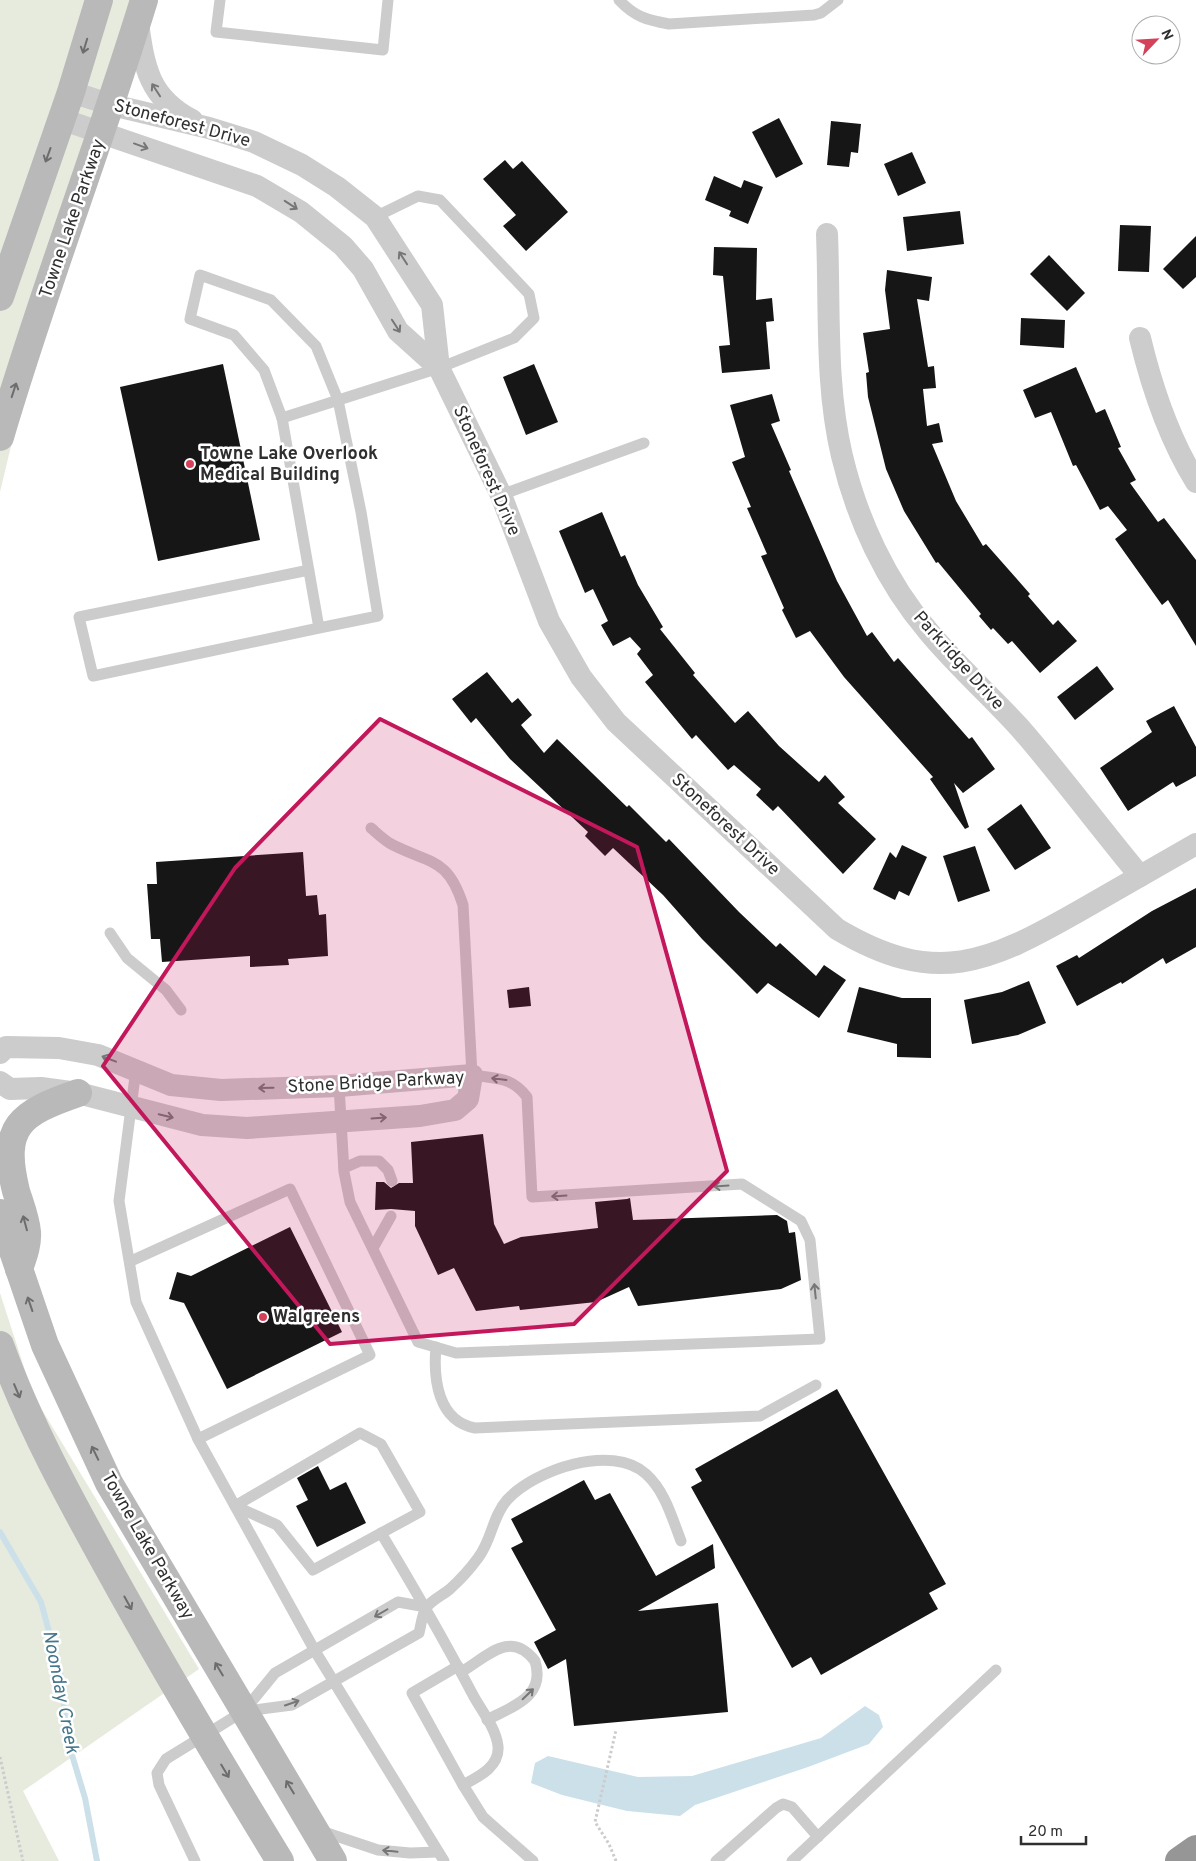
<svg xmlns="http://www.w3.org/2000/svg" width="1196" height="1861" font-family="Overpass,sans-serif">
<rect width="100%" height="100%" fill="#fff"/>
<!-- green -->
<g fill="#e6ebde">
<polygon points="0,0 138,0 122,94 11,446 0,492"/>
<polygon points="0,1293 33,1395 199,1669 23,1791 59,1861 0,1861"/>
</g>
<!-- water -->
<polygon fill="#cce0e9" points="865,1706 879,1715 883,1727 869,1744 808,1767 695,1805 680,1816 627,1811 562,1795 531,1783 535,1763 548,1756 638,1777 692,1776 821,1738"/>
<g fill="none" stroke-linecap="round" stroke-linejoin="round">
<!-- stream -->
<polyline stroke="#cce0e9" stroke-width="6" points="0,1532 41,1602 62,1680 66,1735 85,1798 97,1861"/>
</g>
<!-- building -->
<g fill="#161616">
<polygon points="779,118 803,164 776,178 752,132"/>
<polygon points="831,121 861,124 858,153 851,152 849,167 827,165"/>
<polygon points="912,152 926,183 898,196 884,164"/>
<polygon points="505,160 513,169 522,161 568,212 526,251 503,226 516,215 483,179"/>
<polygon points="714,176 741,188 744,180 763,187 748,224 729,216 731,211 705,200"/>
<polygon points="960,211 964,244 907,251 903,217"/>
<polygon points="1120,225 1151,226 1149,272 1118,271"/>
<polygon points="1196,236 1196,277 1183,289 1163,269"/>
<polygon points="714,247 757,248 756,300 772,298 774,321 766,322 770,369 722,373 719,346 730,345 723,276 713,275"/>
<polygon points="1049,255 1085,293 1067,311 1030,274"/>
<polygon points="887,270 932,277 929,301 917,299 928,367 934,366 936,388 923,389 927,426 939,423 943,442 932,444 956,501 983,546 986,544 1030,594 1028,596 1053,625 1058,620 1077,641 1040,673 1012,641 1008,644 993,628 991,630 979,616 981,614 938,562 936,563 904,511 886,469 868,397 866,373 869,372 863,333 890,329 885,290"/>
<polygon points="1021,318 1065,320 1064,348 1020,345"/>
<polygon points="223,364 260,540 158,561 120,387"/>
<polygon points="534,364 558,422 526,435 503,377"/>
<polygon points="1076,367 1096,413 1105,409 1121,447 1118,448 1136,480 1130,483 1158,522 1164,518 1196,560 1196,646 1168,600 1162,605 1115,539 1127,530 1108,506 1100,510 1076,465 1073,466 1051,412 1035,418 1023,390"/>
<polygon points="772,394 780,421 771,424 791,470 789,471 837,581 867,636 872,632 894,662 898,658 969,739 972,737 995,769 963,793 954,783 969,827 965,829 930,779 933,777 844,677 810,631 796,638 782,610 784,608 761,556 767,554 747,508 751,507 732,462 745,457 730,405"/>
<polygon points="602,512 621,557 625,555 638,585 663,627 660,629 695,673 693,675 735,723 748,711 779,746 819,782 825,775 845,797 838,803 876,839 843,874 778,806 773,811 756,795 761,789 734,765 728,770 696,735 692,739 645,682 653,675 637,654 641,649 630,637 613,646 601,625 608,621 593,589 585,593 559,531"/>
<polygon points="1097,666 1114,689 1075,720 1057,697"/>
<polygon points="487,672 512,703 518,698 532,715 521,725 544,753 557,739 627,807 629,805 666,842 669,839 739,912 776,947 780,943 816,976 824,965 846,980 819,1018 768,983 757,994 702,939 663,895 613,848 605,856 585,836 588,832 510,759 476,718 471,723 452,699"/>
<polygon points="1174,706 1196,747 1196,776 1176,787 1173,782 1128,811 1100,768 1152,732 1146,721"/>
<polygon points="1021,804 1051,848 1015,870 987,829"/>
<polygon points="902,845 927,857 909,896 899,891 895,900 873,889 890,852 896,858"/>
<polygon points="975,846 990,891 958,902 943,856"/>
<polygon points="303,852 306,896 317,895 319,915 326,914 328,956 288,959 289,965 250,967 250,956 162,962 160,939 151,939 147,884 157,884 156,862"/>
<polygon points="1196,888 1196,947 1166,964 1163,958 1122,984 1121,982 1077,1006 1056,966 1077,955 1079,958 1152,911"/>
<polygon points="1029,981 1046,1023 1018,1035 972,1044 964,1000 1002,992"/>
<polygon points="529,987 531,1006 509,1008 507,990"/>
<polygon points="859,987 902,998 931,998 931,1058 897,1057 897,1044 847,1032"/>
<polygon points="483,1134 494,1224 504,1244 521,1237 598,1228 595,1202 627,1199 630,1198 633,1220 777,1215 787,1221 789,1233 795,1232 801,1280 781,1289 638,1306 629,1287 596,1302 520,1310 519,1306 476,1311 454,1268 438,1275 415,1226 415,1211 391,1209 375,1210 376,1182 384,1182 391,1188 399,1183 413,1183 411,1142"/>
<polygon points="290,1227 342,1332 227,1389 184,1303 169,1299 177,1272 191,1276"/>
<polygon points="837,1389 946,1584 929,1593 938,1609 821,1675 811,1657 792,1668 691,1487 702,1481 695,1469"/>
<polygon points="318,1466 330,1490 346,1482 366,1523 317,1547 296,1506 308,1500 297,1478"/>
<polygon points="584,1480 595,1500 610,1493 656,1576 713,1544 715,1568 638,1611 718,1603 728,1712 574,1726 566,1659 548,1669 534,1642 556,1630 511,1548 523,1542 511,1519"/>
</g>
<g fill="none" stroke-linecap="round" stroke-linejoin="round">
<!-- path -->
<g stroke="#ccc" stroke-width="3" stroke-dasharray="2.5 2.5" stroke-linecap="butt">
<polyline points="0,1757 23,1861"/>
<polyline points="616,1861 609,1844 595,1822 616,1730"/>
</g>
<!-- lane -->
<g stroke="#ccc" stroke-width="11">
<polyline points="220,0 216,32 383,50 388,0"/>
<path d="M619,0C635,17 647,20 669,24L814,15L821,13L838,0"/>
<polyline points="282,418 439,368 514,338 534,318 529,294 440,200 418,196 375,217"/>
<polyline points="501,495 644,443"/>
<polyline points="309,570 79,617 93,676 319,628 282,418 264,370 234,335 190,319 200,275 271,300 316,346 338,400 361,512 378,616 319,628"/>
<polyline points="110,933 127,958 166,990 181,1010"/>
<polyline points="136,1069 119,1201 136,1302 198,1439 235,1506 315,1651 444,1861"/>
<path d="M339,1086L344,1172L350,1202L418,1342L456,1353L820,1339L810,1240L801,1221L742,1184L532,1197L527,1097C511,1076 496,1079 472,1075L463,905C448,858 431,864 393,845C385,841 378,834 371,828"/>
<polyline points="344,1168 360,1161 379,1161 388,1170 392,1181"/>
<polyline points="373,1248 391,1216"/>
<polyline points="131,1261 290,1189 370,1355 198,1439"/>
<path d="M436,1347C433,1379 438,1421 475,1428L760,1416L816,1385"/>
<polygon points="360,1433 381,1444 420,1512 313,1570 277,1525 235,1506"/>
<path d="M381,1533C413,1586 444,1640 473,1695C481,1710 496,1728 498,1746C500,1767 478,1777 463,1785L412,1693L458,1666"/>
<path d="M461,1672C487,1657 510,1629 535,1661C546,1697 513,1706 487,1720"/>
<path d="M246,1711L292,1705L419,1633C421,1626 422,1614 426,1608C431,1600 443,1595 450,1589C461,1579 470,1569 478,1558C492,1540 492,1517 507,1500C534,1470 612,1443 646,1474C665,1491 672,1518 681,1541"/>
<polyline points="463,1785 483,1817 533,1861"/>
<polyline points="321,1831 378,1850 410,1853 438,1852"/>
<polyline points="195,1861 159,1785 157,1773 166,1759 244,1711 275,1673 398,1602 426,1607"/>
<polyline points="716,1861 776,1808 783,1804 792,1807 818,1837"/>
<polyline points="792,1861 996,1670"/>
</g>
<!-- street -->
<g stroke="#ccc" stroke-width="22">
<path d="M138,23C144,67 149,98 192,120"/>
<path d="M71,92L112,105L209,128L254,142L302,165L337,187L375,217L432,305L439,368L501,495L549,621L581,677L616,722L837,929C936,988 988,963 1081,910C1119,888 1158,866 1196,844"/>
<polyline points="61,119 257,186 301,212 343,246 363,269 398,331 439,368"/>
<path d="M827,234C830,308 825,385 842,456C857,519 886,582 928,631C956,665 989,694 1019,727C1061,775 1099,827 1140,876"/>
<path d="M1140,338C1152,388 1168,437 1196,482"/>
<polyline points="0,1053 6,1047 59,1048 98,1055 171,1085 221,1090 339,1086 472,1075 468,1099 455,1110 420,1116 247,1128 202,1125 78,1093 41,1088 10,1089 0,1082"/>
</g>
<!-- secondary -->
<g stroke="#b9b9b9" stroke-width="28">
<polyline points="0,297 71,92 99,0"/>
<path d="M0,437C43,290 99,147 144,0"/>
<polyline points="0,1213 45,1345 109,1483 333,1861"/>
<path d="M19,1269C23,1257 28,1245 27,1232C26,1219 20,1204 16,1191C0,1126 20,1113 78,1093"/>
<path d="M0,1345C29,1425 70,1499 111,1573C165,1671 222,1766 280,1861"/>
</g>
<!-- highway -->
<polyline stroke="#969696" stroke-width="28" points="1179,1861 1196,1849"/>
</g>
<!-- one-way arrows -->
<defs><path id="oneway-shaft" d="M-6 0H5M1.5-3L5.5 0L1.5 3" fill="none" stroke-width="1.6" stroke-linecap="round" stroke-linejoin="round" transform="scale(1.25)"/></defs>
<g stroke="#6d6d6d">
<use href="#oneway-shaft" transform="translate(85 46) rotate(107)"/>
<use href="#oneway-shaft" transform="translate(48 155) rotate(110)"/>
<use href="#oneway-shaft" transform="translate(14 390) rotate(-72)"/>
<use href="#oneway-shaft" transform="translate(25 1223) rotate(-105)"/>
<use href="#oneway-shaft" transform="translate(30 1304) rotate(-109)"/>
<use href="#oneway-shaft" transform="translate(17 1391) rotate(67)"/>
<use href="#oneway-shaft" transform="translate(95 1453) rotate(-116)"/>
<use href="#oneway-shaft" transform="translate(128 1603) rotate(61)"/>
<use href="#oneway-shaft" transform="translate(219 1669) rotate(-121)"/>
<use href="#oneway-shaft" transform="translate(225 1771) rotate(59)"/>
<use href="#oneway-shaft" transform="translate(290 1787) rotate(-121)"/>
</g>
<g stroke="#767676">
<use href="#oneway-shaft" transform="translate(156 90) rotate(-123)"/>
<use href="#oneway-shaft" transform="translate(141 146) rotate(20)"/>
<use href="#oneway-shaft" transform="translate(291 205) rotate(33)"/>
<use href="#oneway-shaft" transform="translate(403 258) rotate(-123)"/>
<use href="#oneway-shaft" transform="translate(396 326) rotate(57)"/>
<use href="#oneway-shaft" transform="translate(109 1059) rotate(-159)"/>
<use href="#oneway-shaft" transform="translate(499 1079) rotate(-173)"/>
<use href="#oneway-shaft" transform="translate(266 1088) rotate(179)"/>
<use href="#oneway-shaft" transform="translate(166 1116) rotate(13)"/>
<use href="#oneway-shaft" transform="translate(379 1118) rotate(-4)"/>
<use href="#oneway-shaft" transform="translate(721 1186) rotate(176)"/>
<use href="#oneway-shaft" transform="translate(559 1196) rotate(176)"/>
<use href="#oneway-shaft" transform="translate(815 1291) rotate(-96)"/>
<use href="#oneway-shaft" transform="translate(381 1613) rotate(150)"/>
<use href="#oneway-shaft" transform="translate(528 1694) rotate(-44)"/>
<use href="#oneway-shaft" transform="translate(292 1703) rotate(-19)"/>
<use href="#oneway-shaft" transform="translate(390 1851) rotate(-174)"/>
</g>
<!-- marked area -->
<path fill="#c2185b" fill-opacity="0.2" stroke="#c2185b" stroke-width="4" stroke-linejoin="round" d="M380,719L637,847L727,1171L574,1324L330,1344L103,1066L235,868Z"/>
<!-- markers -->
<g fill="#d6415a" stroke="#fff" stroke-width="2">
<circle cx="190" cy="464" r="5"/>
<circle cx="263" cy="1317" r="5"/>
</g>
<g text-anchor="middle" dominant-baseline="central" stroke-width="5" stroke-linejoin="round" paint-order="stroke">
<!-- street labels -->
<g font-size="18" fill="#2f2f2f" stroke="#fff">
<text transform="translate(182 124) rotate(15)">Stoneforest Drive</text>
<text transform="translate(73 219) rotate(-71)">Towne Lake Parkway</text>
<text transform="translate(486 471) rotate(66)">Stoneforest Drive</text>
<text transform="translate(958 661) rotate(48)">Parkridge Drive</text>
<text transform="translate(725 825) rotate(43)">Stoneforest Drive</text>
<text transform="translate(376 1083) rotate(-3)">Stone Bridge Parkway</text>
<text transform="translate(147 1546) rotate(60)">Towne Lake Parkway</text>
</g>
<!-- poi labels -->
<g font-size="18" font-weight="bold" fill="#2f2f2f" stroke="#fff" text-anchor="start">
<text x="200" y="454">Towne Lake Overlook<tspan x="200" dy="21">Medical Building</tspan></text>
<text x="273" y="1317">Walgreens</text>
</g>
<!-- water labels -->
<g font-size="19" font-style="italic" fill="#44768a" stroke="#fff">
<text transform="translate(60 1692) rotate(79)">Noonday Creek</text>
</g>
</g>
<!-- north arrow -->
<g transform="translate(1156 40) rotate(65)"><circle r="24" fill="#ffffff" stroke="#acacac"/>
<path d="M0-4L9 19L0 12L-9 19Z" fill="#d6415a"/>
<text y="-8" font-size="14" font-weight="bold" text-anchor="middle" fill="#2f2f2f">N</text>
</g>
<!-- scale -->
<path d="M1021 1836v8h65v-8" fill="none" stroke="#2f2f2f" stroke-width="2.5"/>
<text x="1028" y="1836" font-size="15" fill="#2f2f2f" stroke="#ffffff" stroke-width="4" paint-order="stroke">20 m</text>
</svg>
